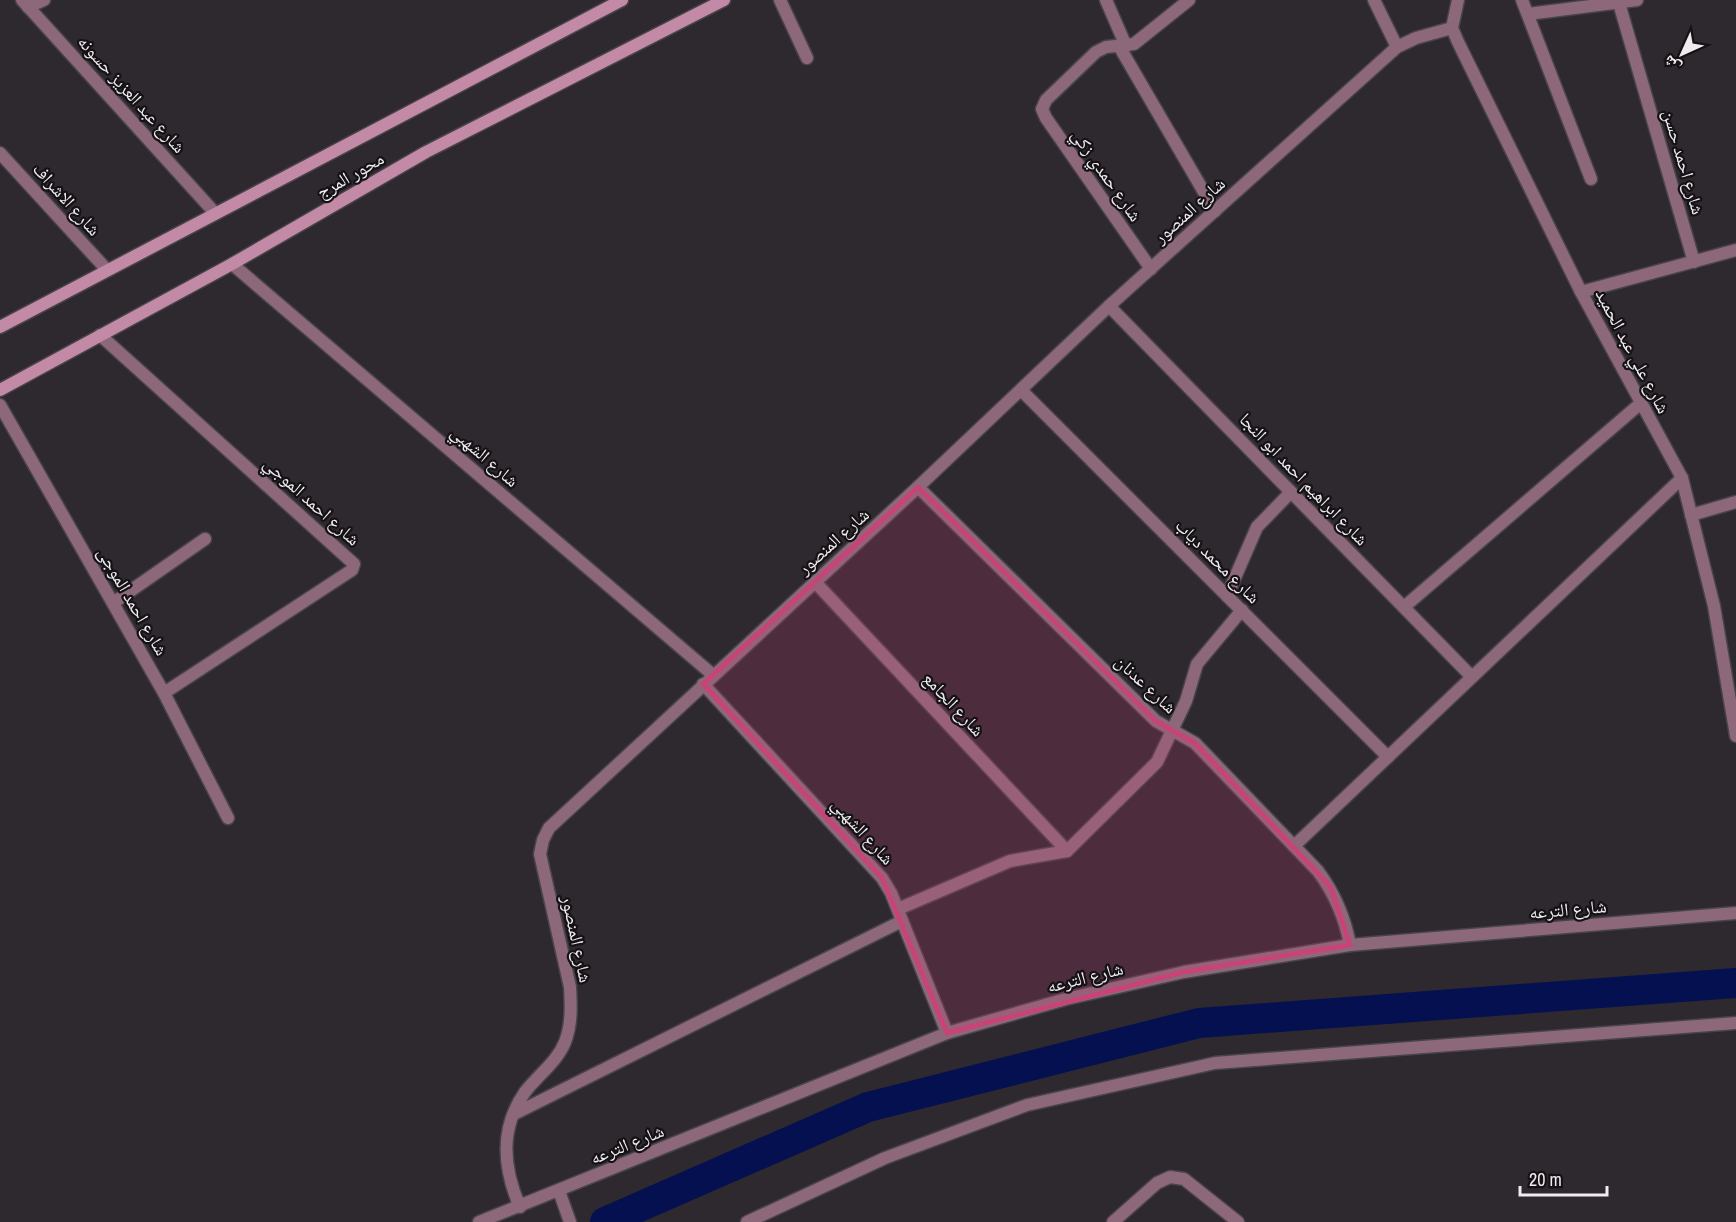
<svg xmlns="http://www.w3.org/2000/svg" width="1736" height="1222" font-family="'Archivo Narrow','Noto Naskh Arabic',sans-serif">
<rect width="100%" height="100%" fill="#2e282f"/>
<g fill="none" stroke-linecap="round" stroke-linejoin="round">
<!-- canal -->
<polyline stroke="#051050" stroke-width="30" points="605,1222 868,1107 1199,1023 1736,983"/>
<!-- lane casing -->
<g stroke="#49434a" stroke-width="15">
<polyline id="lane" points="780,0 807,58"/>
</g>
<!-- street casing -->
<g stroke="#49434a" stroke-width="15">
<g id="street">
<polyline points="22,0 215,213"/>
<polyline points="1106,0 1126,46"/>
<polyline points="1374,0 1397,47"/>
<polyline points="1458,0 1452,28 1458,42 1581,292 1682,478 1714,606 1736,736"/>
<polyline points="1522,0 1591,179"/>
<polyline points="1619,3 1694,262"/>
<polyline points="28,7 44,0"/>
<polyline points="1528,14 1637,0"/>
<polyline points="1119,46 1215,211"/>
<polyline points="0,153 107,270"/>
<polyline points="232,264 713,675"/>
<polyline points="1151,269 1046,118 1042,109 1046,100 1096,52 1106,47 1134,44 1189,0"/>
<polyline points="1581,292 1736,250"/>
<polyline points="1109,306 1472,677"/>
<polyline points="100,335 354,564 352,570 164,693"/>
<polyline points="1022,391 1388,757"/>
<polyline points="0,405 164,693 228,818"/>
<path d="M918,487L1156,721L1195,743L1318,871C1335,894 1345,917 1350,945"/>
<polyline points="1691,515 1736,502"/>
<polyline points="815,582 1067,851"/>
<polyline points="1227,596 1257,527 1291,492"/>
<polyline points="113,603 205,539"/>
<polyline points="1404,607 1641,403"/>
<polyline points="703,684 882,878 891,893 947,1033"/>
<polyline points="1294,846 1682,478"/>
<polyline points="898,909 1010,861 1067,851 1157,762 1186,701 1197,664 1242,610"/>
<polyline points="514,1114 902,921"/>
<polyline points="559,1191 570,1222"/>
<path d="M520,1207C503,1168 499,1129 525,1092C538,1075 557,1062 565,1042C572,1024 571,1005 570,987L540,854L543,840L549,828L918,487L1109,306L1397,47L1416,38L1452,28"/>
<polyline points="479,1222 947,1033 1066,999 1184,972 1350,945 1736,913"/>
<polyline points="747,1222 885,1158 1027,1105 1215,1063 1736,1023"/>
<polyline points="1113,1222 1157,1183 1170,1177 1184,1179 1238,1222"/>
</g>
</g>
<!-- secondary casing -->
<g stroke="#49434a" stroke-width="15">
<g id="secondary">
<polyline points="0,327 622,0"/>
<polyline points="0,390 232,264 426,152 724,0"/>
</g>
</g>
<!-- lane -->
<use href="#lane" stroke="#8c687a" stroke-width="12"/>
<!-- street -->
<use href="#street" stroke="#8c687a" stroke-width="12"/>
<!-- secondary -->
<use href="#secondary" stroke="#c38aa7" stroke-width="12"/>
</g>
<!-- marked area -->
<path fill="#cb4279" fill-opacity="0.2" stroke="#cb4279" stroke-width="4.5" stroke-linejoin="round" d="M918,487L1156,721L1195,743L1331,887L1350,945L1184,972L947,1033L882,878L703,684Z"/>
<g text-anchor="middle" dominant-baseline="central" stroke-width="4.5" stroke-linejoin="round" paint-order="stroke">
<!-- street labels -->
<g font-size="18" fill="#efebef" stroke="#151215">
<text transform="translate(132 94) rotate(48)">شارع عبد العزيز حسونه</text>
<text transform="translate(1684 162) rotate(74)">شارع احمد حسن</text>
<text transform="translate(350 175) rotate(-30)">محور المرج</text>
<text transform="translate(1107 175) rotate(55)">شارع حمدي زكي</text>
<text transform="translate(67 199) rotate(48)">شارع الاشراف</text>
<text transform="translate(1189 210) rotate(-42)">شارع المنصور</text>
<text transform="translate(1633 351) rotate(62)">شارع علي عبد الحميد</text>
<text transform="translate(485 456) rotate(41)">شارع الشهبي</text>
<text transform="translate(1304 479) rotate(46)">شارع ابراهيم احمد ابو النجا</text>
<text transform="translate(312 501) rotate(42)">شارع احمد الموجي</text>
<text transform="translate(833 541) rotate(-42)">شارع المنصور</text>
<text transform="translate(1218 561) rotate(45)">شارع محمد دياب</text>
<text transform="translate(133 601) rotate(60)">شارع احمد الموجى</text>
<text transform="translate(1146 684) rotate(43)">شارع عدنان</text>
<text transform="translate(954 704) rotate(47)">شارع الجامع</text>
<text transform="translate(863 831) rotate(48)">شارع الشهبي</text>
<text transform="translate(1568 909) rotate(-5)">شارع الترعه</text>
<text transform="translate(577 939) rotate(78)">شارع المنصور</text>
<text transform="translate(1085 977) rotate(-14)">شارع الترعه</text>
<text transform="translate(627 1144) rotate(-22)">شارع الترعه</text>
</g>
</g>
<!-- north arrow -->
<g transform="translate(1682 54) rotate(225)" stroke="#151215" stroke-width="4.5" paint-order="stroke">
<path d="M0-4.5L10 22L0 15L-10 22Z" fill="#efebef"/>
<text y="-9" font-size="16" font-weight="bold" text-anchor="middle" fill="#efebef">ش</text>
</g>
<!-- scale -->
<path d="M1520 1186v9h87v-9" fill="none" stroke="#efebef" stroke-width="3"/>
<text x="1529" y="1186" font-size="18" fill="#efebef" stroke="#151215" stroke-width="4.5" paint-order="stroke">20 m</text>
</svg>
